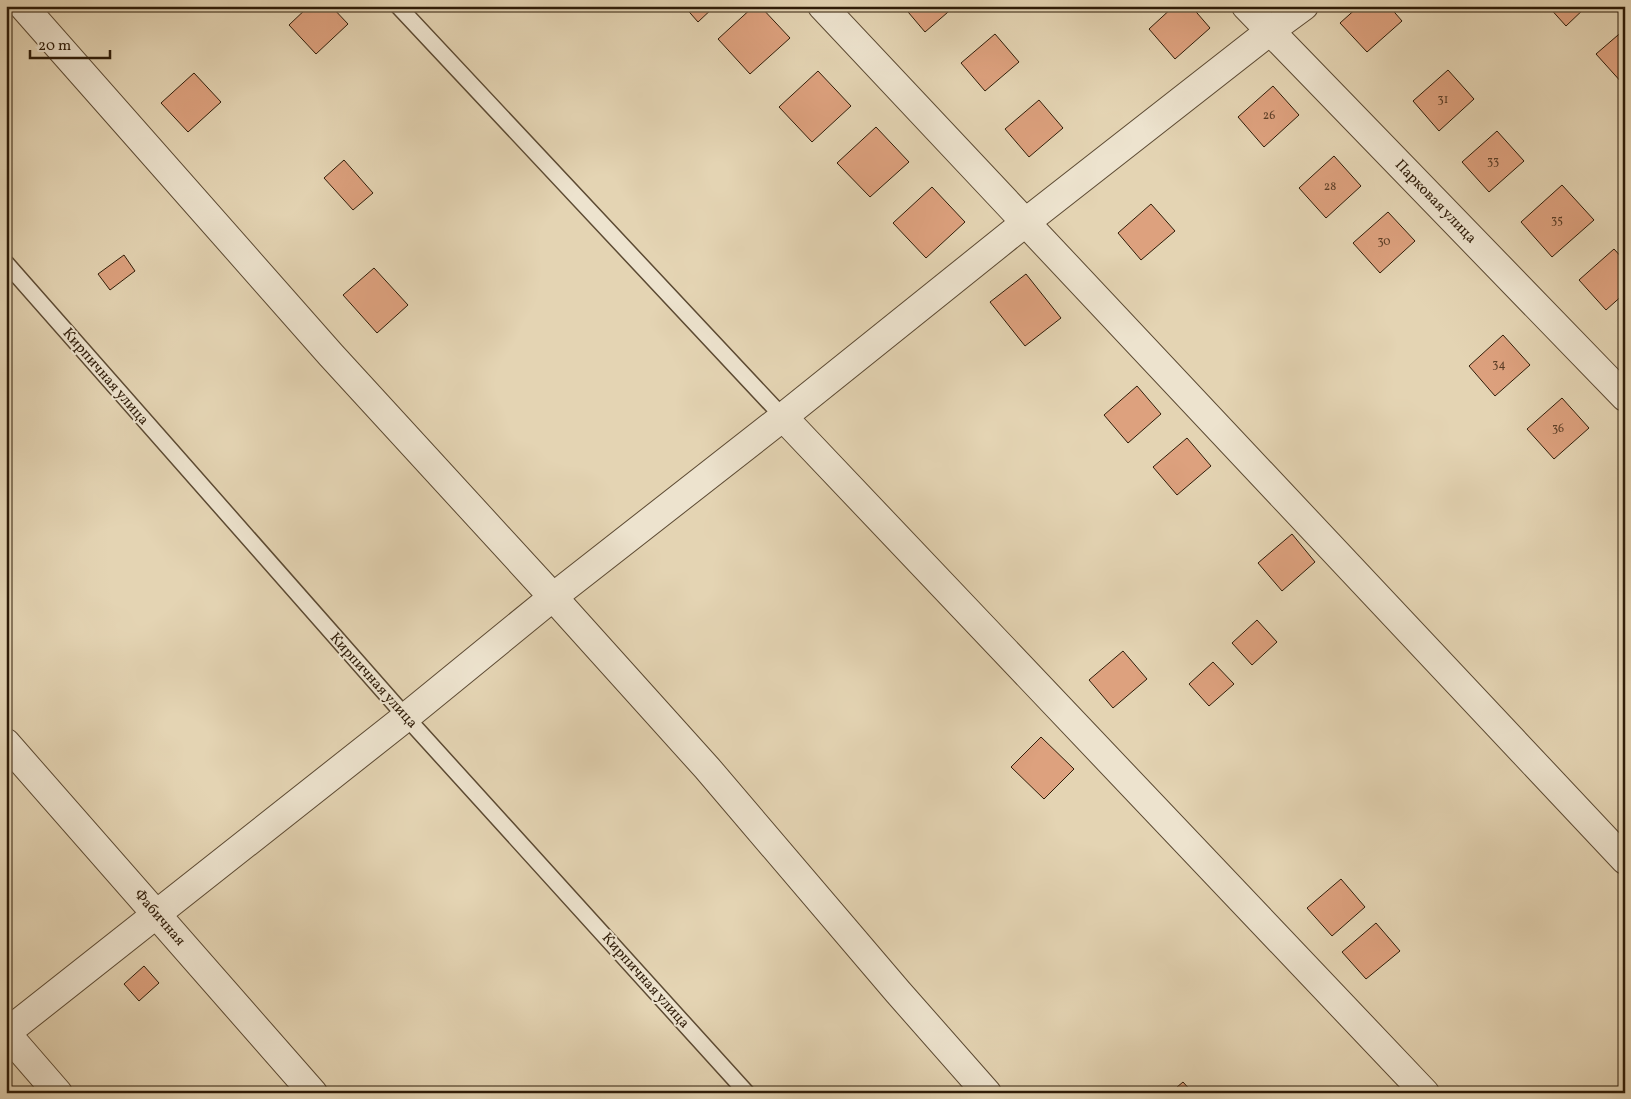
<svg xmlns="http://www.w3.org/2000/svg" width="1631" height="1099" font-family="Vollkorn,serif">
<rect width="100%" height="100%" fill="#e4d4b3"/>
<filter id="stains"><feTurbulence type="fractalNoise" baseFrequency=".004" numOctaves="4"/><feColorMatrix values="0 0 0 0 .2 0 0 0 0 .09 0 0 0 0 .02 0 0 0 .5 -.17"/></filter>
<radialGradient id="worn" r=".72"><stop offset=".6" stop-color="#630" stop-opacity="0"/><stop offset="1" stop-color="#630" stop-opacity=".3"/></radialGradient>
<!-- building -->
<g fill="#dda17e" stroke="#2f1c08">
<polygon points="309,6 331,6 348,24 316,54 289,25"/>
<polygon points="684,6 715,6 698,22"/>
<polygon points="754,6 760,6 790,38 750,74 718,39"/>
<polygon points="903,6 955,6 925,32"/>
<polygon points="1174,6 1191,6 1210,28 1175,59 1149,29"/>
<polygon points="1359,6 1389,6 1402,21 1367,52 1340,23"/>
<polygon points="1548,6 1587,6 1566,26"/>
<polygon points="1625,29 1625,82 1623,84 1596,54"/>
<polygon points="995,34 1019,62 985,91 961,63"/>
<polygon points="1448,70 1474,99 1439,131 1413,101"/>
<polygon points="818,71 851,106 812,142 779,107"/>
<polygon points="194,73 221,102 188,132 161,103"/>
<polygon points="1273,86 1299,115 1264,147 1238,117"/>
<polygon points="1039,100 1063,128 1029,157 1005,129"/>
<polygon points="876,127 909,162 870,197 837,163"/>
<polygon points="1497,131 1524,161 1489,192 1462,162"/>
<polygon points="1334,156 1361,186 1326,218 1299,188"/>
<polygon points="344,160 373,193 353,210 324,178"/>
<polygon points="1562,185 1594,220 1552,257 1521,222"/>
<polygon points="932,187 965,222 926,258 893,223"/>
<polygon points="1151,204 1175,231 1141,260 1118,233"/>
<polygon points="1388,212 1415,241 1380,273 1353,243"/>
<polygon points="1614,249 1625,261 1625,293 1606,310 1579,280"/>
<polygon points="124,255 135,271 110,290 98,274"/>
<polygon points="374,268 408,305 377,333 343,295"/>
<polygon points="1026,274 1061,318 1025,346 990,302"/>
<polygon points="1503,335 1530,365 1495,396 1469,366"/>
<polygon points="1137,386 1161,414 1128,443 1104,415"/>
<polygon points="1562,398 1589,428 1554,459 1527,429"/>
<polygon points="1187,438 1211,466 1177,495 1153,467"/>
<polygon points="1292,534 1315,562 1282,591 1258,563"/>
<polygon points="1257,620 1277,642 1252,665 1232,643"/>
<polygon points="1123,651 1147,679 1113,708 1089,680"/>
<polygon points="1213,662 1234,684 1209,706 1189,684"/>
<polygon points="1041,737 1074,769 1044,799 1011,767"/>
<polygon points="1341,879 1365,907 1332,936 1307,908"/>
<polygon points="1376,923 1400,951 1366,979 1342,952"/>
<polygon points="144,966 159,983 139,1001 124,984"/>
<polygon points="1183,1082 1193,1093 1170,1093"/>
</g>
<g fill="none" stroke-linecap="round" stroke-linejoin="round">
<!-- service casing -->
<g stroke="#5c4a33" stroke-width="18">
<g id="service">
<polyline points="398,6 783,417"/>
<polyline points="6,263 406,717 747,1093"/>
</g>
</g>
<!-- minor casing -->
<g stroke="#5c4a33" stroke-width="30">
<g id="minor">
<polyline points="23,6 331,355 553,597 707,768 898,992 987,1093"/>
<polyline points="822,6 1625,860"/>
<polyline points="1246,6 1625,397"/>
<polyline points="783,417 1425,1093"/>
<polyline points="6,743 313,1093"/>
<polyline points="6,1033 406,717 553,597 783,417 1026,222 1270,31 1304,6"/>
<polyline points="6,1033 58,1093"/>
</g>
</g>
<!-- service -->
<use href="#service" stroke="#ede3ce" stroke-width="15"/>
<!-- minor -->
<use href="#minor" stroke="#ede3ce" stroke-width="28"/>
</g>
<g text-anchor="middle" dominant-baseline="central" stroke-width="4" stroke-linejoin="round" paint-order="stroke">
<!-- number labels -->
<g font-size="12" fill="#5a3d26">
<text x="1443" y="100">31</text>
<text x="1269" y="116">26</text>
<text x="1493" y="162">33</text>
<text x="1330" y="187">28</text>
<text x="1557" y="221">35</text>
<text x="1384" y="242">30</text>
<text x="1499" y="365">34</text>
<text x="1558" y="429">36</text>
</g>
<!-- street labels -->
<g font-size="15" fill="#2f1c08" stroke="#ede3ce">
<text transform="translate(1435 202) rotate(46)">Парковая улица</text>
<text transform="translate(105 377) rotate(49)">Кирпичная улица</text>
<text transform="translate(373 681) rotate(48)">Кирпичная улица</text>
<text transform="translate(159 918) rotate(49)">Фабичная</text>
<text transform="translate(645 981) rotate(48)">Кирпичная улица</text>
</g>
</g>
<!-- margin -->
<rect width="1631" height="1099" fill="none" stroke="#e4d4b3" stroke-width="25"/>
<rect x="8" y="8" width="1616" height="1084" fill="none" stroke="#2f1c08" stroke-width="2.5"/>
<rect x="12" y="12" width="1606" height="1074" fill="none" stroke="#2f1c08"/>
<!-- scale -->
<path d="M30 50v8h80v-8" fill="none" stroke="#2f1c08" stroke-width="2.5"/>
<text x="38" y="50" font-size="15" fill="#2f1c08" stroke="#ede3ce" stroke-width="4" paint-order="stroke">20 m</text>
<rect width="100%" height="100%" filter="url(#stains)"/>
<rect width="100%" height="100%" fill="url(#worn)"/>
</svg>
